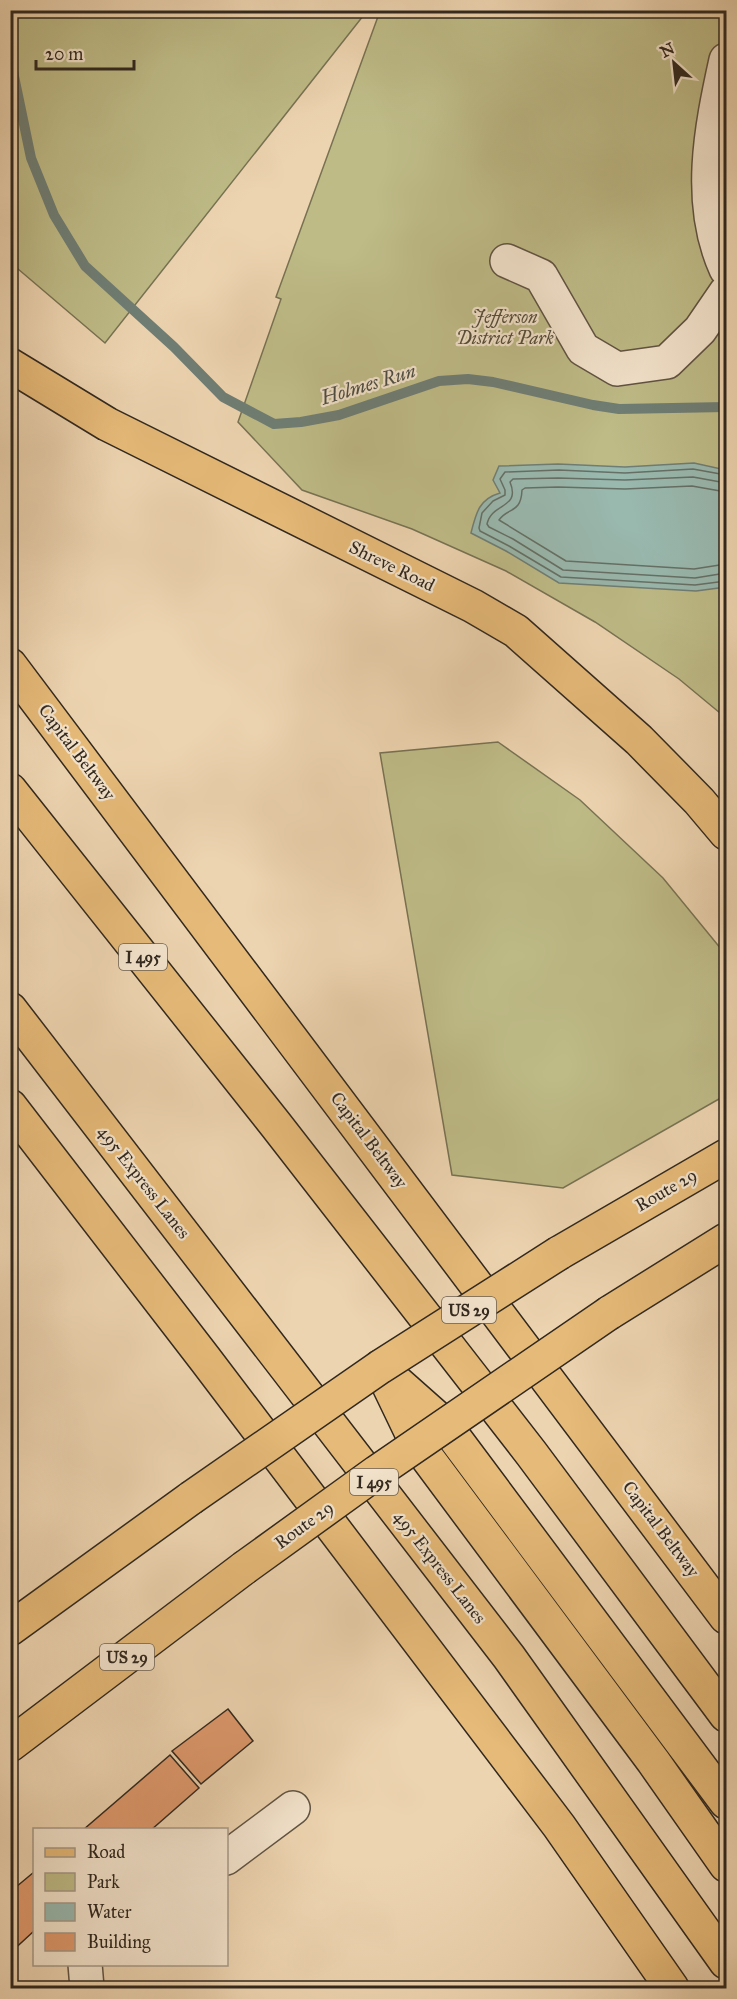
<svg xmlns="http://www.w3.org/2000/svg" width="737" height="1999" font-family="'IM FELL Great Primer',serif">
<rect width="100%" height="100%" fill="#edd4b0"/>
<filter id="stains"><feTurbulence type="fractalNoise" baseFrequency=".00333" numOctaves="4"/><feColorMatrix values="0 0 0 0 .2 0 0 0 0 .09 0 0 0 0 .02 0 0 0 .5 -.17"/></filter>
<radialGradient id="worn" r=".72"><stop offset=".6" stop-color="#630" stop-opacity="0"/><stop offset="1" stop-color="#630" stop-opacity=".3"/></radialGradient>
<!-- green -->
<g fill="#bebb87" stroke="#787253" stroke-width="1.5">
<polygon points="11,10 367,10 367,11 105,343 11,263"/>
<polygon points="380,11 726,11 726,718 679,679 595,622 506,571 412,529 302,490 238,422 281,299 276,297"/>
<polygon points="498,742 580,800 663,878 726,955 726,1095 563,1188 452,1175 380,753"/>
</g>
<!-- water -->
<path fill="#99b8ae" stroke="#6f7e75" stroke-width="1.5" d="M694,463L726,470V587L696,591L559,583L506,551L471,533C476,513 479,499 500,493L493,480L499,466L558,464L625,467Z"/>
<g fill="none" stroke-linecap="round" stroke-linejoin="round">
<!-- shore -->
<g stroke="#657066" stroke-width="1.5">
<polyline points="726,475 693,469 625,473 559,470 505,472 500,479 505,490 505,495 493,501 482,513 479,528 480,531 509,546 561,577 695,585 726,581"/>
<path d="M726,483L693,477L625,480L558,478L513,479L510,482C521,509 492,502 487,524L489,527L513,539L563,570L695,578L726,573"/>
<path d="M726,492L692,486L625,489L558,487L525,488L522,490C521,514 508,507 499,520L566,561L694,569L726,564"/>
</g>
<!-- stream -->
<polyline stroke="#6f7e75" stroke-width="10" points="10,57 31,158 54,215 85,266 174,347 223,397 274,424 301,422 339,415 439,381 468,379 493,382 593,405 619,409 726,407"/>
</g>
<!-- building -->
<g fill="#df996c" stroke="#31281f" stroke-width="1.5">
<polygon points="228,1709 253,1741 201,1784 172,1751"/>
<polygon points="170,1755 199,1788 151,1830 83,1830"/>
<polygon points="34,1872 34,1931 10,1953 10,1892"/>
</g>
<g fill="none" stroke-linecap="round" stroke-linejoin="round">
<!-- minor casing -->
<g stroke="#605343" stroke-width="36">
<g id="minor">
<path d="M726,60C711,128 696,203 726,269"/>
<polyline points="507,261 541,276 583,349 617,369 667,362 700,330 726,292"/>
<polyline points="226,1858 293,1808"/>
<polyline points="85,1964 87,1988"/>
</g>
</g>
<!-- major casing -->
<g stroke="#31281f" stroke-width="36">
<g id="major">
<polyline points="10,365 107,424 473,606 516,631 639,740 699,801 726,833"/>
<polyline points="559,1253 726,1156"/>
<polyline points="609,1313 726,1240"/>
<polyline points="10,1629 191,1498"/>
<polyline points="10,1745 244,1568"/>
</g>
</g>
<!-- highway casing -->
<g stroke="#31281f" stroke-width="36">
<g id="highway">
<polyline points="10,665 726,1617"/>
<polyline points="10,790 276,1125 531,1453 726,1715"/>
<polyline points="10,1009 509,1657 726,1962"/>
<polyline points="10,1106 205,1359 559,1826 672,1988"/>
<polyline points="380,1367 417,1444 653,1761 726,1865"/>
<polyline points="392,1378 445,1425 726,1802"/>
</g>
</g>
<!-- minor -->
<use href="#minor" stroke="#f3e3cc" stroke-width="33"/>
<!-- major -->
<use href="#major" stroke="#e6ba78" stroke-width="33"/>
<!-- highway -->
<use href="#highway" stroke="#e6ba78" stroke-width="33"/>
<!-- major-bridge casing -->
<g stroke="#31281f" stroke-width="36" stroke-linecap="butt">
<g id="major-bridge">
<polyline points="191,1498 380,1367 559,1253"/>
<polyline points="244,1568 377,1472 609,1313"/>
</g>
</g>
<!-- major-bridge -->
<use href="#major-bridge" stroke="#e6ba78" stroke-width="33"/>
</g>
<g text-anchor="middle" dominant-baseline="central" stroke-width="4.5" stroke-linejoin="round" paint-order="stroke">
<!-- shield labels -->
<g fill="#f3e3cc" stroke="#6b6053" stroke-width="1.5">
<rect x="119" y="944" width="48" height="26" rx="4.5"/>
<rect x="442" y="1297" width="54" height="26" rx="4.5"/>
<rect x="350" y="1469" width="48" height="26" rx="4.5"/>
<rect x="100" y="1644" width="54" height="26" rx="4.5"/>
</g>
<g font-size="16" font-weight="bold" fill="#31281f">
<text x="143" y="957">I 495</text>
<text x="469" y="1310">US 29</text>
<text x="374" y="1482">I 495</text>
<text x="127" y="1657">US 29</text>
</g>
<!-- park labels -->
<g font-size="18" font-style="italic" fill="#544d39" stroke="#f3e3cc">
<text x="505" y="317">Jefferson<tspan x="505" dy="21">District Park</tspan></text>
</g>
<!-- street labels -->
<g font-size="18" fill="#31281f" stroke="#f3e3cc">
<text transform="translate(392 566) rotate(26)">Shreve Road</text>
<text transform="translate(77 752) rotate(53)">Capital Beltway</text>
<text transform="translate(369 1140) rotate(53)">Capital Beltway</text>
<text transform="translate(144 1182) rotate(52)">495 Express Lanes</text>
<text transform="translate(666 1190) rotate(-30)">Route 29</text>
<text transform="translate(304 1525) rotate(-36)">Route 29</text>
<text transform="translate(661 1529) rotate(53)">Capital Beltway</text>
<text transform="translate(440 1567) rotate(52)">495 Express Lanes</text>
</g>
<!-- water labels -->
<g font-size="20" font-style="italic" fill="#4b4c43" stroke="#f3e3cc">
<text transform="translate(368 384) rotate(-17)">Holmes Run</text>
</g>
</g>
<!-- margin -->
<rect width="737" height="1999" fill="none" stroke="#edd4b0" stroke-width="36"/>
<rect x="12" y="12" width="713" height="1975" fill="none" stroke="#31281f" stroke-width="3"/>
<rect x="18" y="18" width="701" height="1963" fill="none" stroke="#31281f" stroke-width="1.5"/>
<!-- legend -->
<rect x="33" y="1828" width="195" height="138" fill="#f3e3cc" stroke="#a59887" stroke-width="1.5"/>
<rect x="45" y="1848" width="30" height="9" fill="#e6ba78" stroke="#a59887" stroke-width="1.5"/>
<text x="87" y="1858" font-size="18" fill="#31281f">Road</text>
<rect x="45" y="1873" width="30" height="18" fill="#bebb87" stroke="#a59887" stroke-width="1.5"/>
<text x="87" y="1888" font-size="18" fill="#31281f">Park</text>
<rect x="45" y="1903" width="30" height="18" fill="#99b8ae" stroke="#a59887" stroke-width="1.5"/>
<text x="87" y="1918" font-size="18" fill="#31281f">Water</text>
<rect x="45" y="1933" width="30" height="18" fill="#df996c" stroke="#a59887" stroke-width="1.5"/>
<text x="87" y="1948" font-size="18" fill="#31281f">Building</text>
<!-- north arrow -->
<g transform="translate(674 63) rotate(333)" stroke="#f3e3cc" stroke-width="4.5" paint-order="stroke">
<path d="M0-4.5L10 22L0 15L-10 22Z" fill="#31281f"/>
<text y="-9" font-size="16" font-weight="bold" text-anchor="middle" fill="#31281f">N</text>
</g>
<!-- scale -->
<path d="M36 60v9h98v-9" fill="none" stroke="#31281f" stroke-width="3"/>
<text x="45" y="60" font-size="18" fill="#31281f" stroke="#f3e3cc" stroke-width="4.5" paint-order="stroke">20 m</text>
<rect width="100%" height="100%" filter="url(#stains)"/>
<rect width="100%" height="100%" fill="url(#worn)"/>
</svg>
